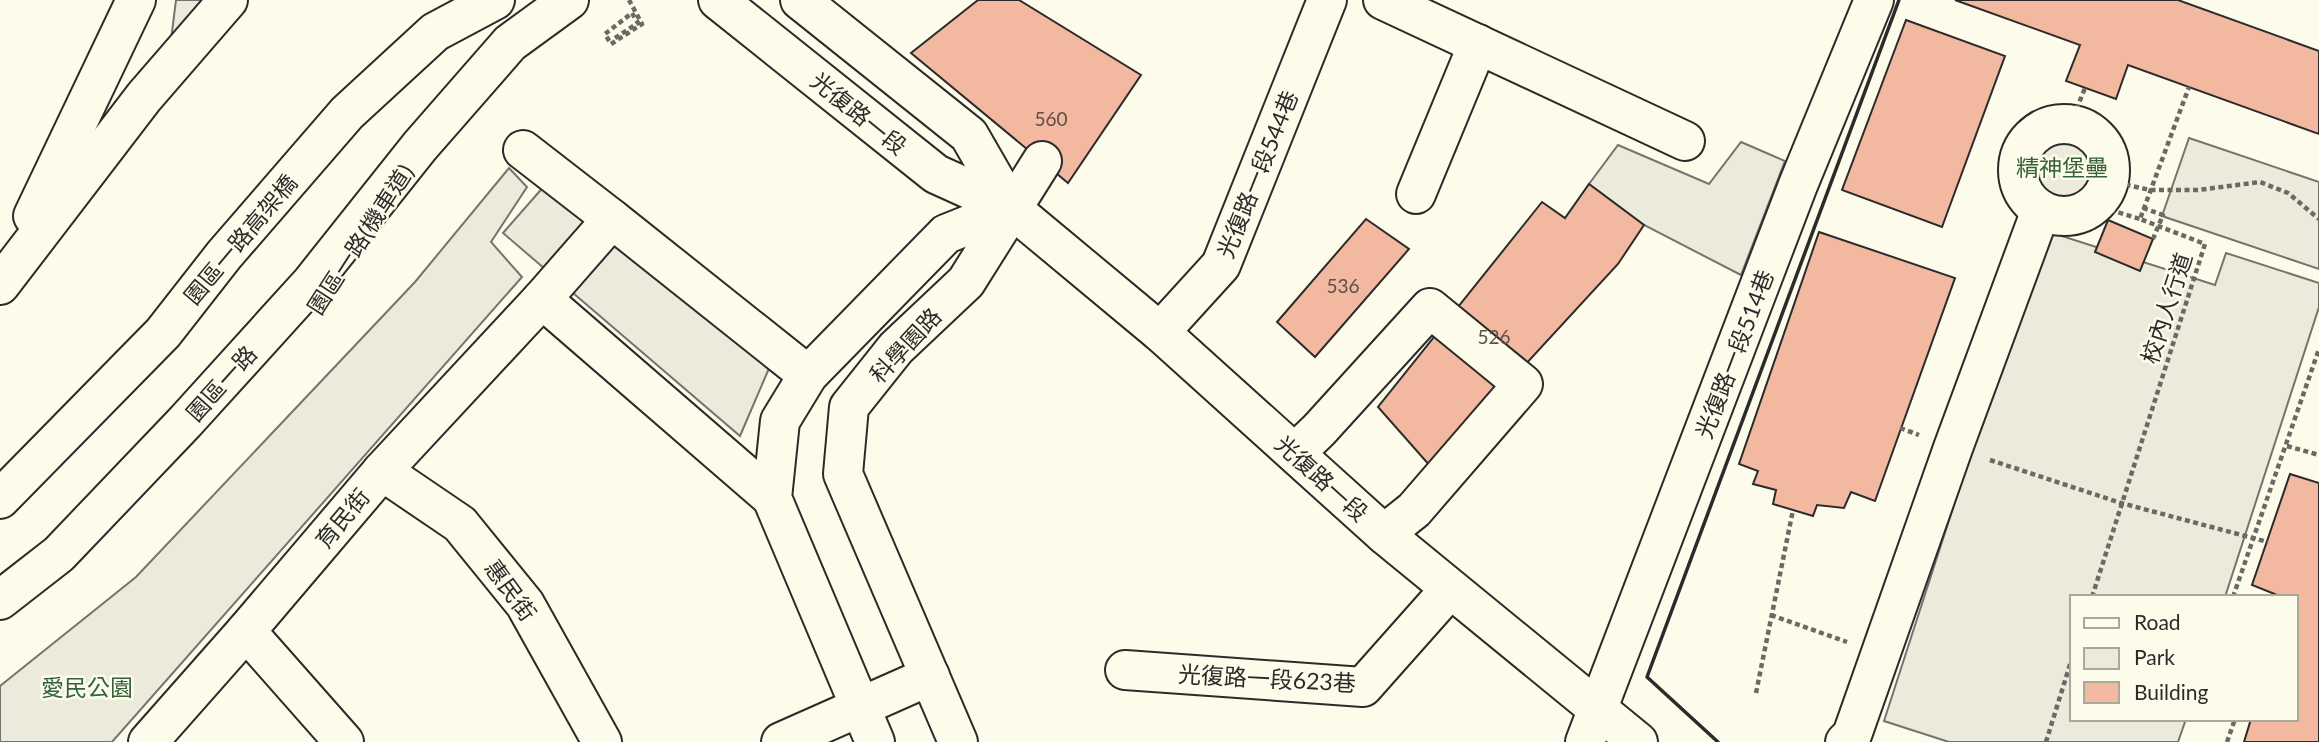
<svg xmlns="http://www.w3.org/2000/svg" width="2319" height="742" font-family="Lato,'Noto Sans TC',sans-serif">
<rect width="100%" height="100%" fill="#fdfbea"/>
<!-- green -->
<g fill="#ecebdb" stroke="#74746e" stroke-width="2">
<polygon points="176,0 208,0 171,40"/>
<circle cx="2062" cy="167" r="30"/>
<polygon points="2189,138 2319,182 2319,269 2162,216"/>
<polygon points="509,168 527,187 491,242 522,277 112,742 0,742 0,686 136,577 415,282"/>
<polygon points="2043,230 2215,285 2226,253 2319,283 2319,307 2225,597 2072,597 2072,719 2186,719 2178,742 1949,742 1884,721"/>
</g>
<!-- parking -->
<g fill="#eceadb" stroke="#74746e" stroke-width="2">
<polygon points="1741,142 1785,161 1741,275 1644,225 1589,184 1618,145 1709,184"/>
<polygon points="546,184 770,366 740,436 503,233"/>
</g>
<!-- building -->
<g fill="#f2b8a0" stroke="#2b2b2b" stroke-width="2">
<polygon points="978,0 1019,0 1141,75 1068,183 911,53"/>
<polygon points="1955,0 2178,0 2319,51 2319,134 2128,65 2116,99 2066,81 2080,45"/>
<polygon points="1906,20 2005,56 1942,227 1842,190"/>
<polygon points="1589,184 1644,225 1618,264 1431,467 1378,407 1542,202 1565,218"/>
<polygon points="1366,219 1409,249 1315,357 1277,322"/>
<polygon points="2108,220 2153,239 2140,271 2095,252"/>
<polygon points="1819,232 1955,278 1875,501 1851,492 1844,508 1817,505 1813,516 1773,504 1776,490 1753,484 1758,471 1739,464"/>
<polygon points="2290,474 2319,483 2319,742 2244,742 2251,719 2296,719 2296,597 2282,597 2252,585"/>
</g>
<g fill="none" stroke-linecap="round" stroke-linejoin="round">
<!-- minor casing -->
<g stroke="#2b2b2b" stroke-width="42">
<g id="minor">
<polyline points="1383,0 1685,141"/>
<circle cx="2064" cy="170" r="46"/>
<polyline points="523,150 612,219"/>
<polyline points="1416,194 1478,44"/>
<polyline points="33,216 136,0"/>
<polyline points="0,285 144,97 228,0"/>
<polyline points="1160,332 1221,265 1327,0"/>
<polyline points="1295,453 1319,430 1430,308 1523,384 1414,510 1384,534"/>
<polyline points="382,471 460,524 525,604 602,742"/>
<polyline points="772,498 542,299 612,219 808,375"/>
<polyline points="0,499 163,333 224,255 347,113 435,32 495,0"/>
<polyline points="0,600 59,554 185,422 311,283 420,146 510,43 569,0"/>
<polyline points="246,631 344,742"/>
<polyline points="1125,670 1363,687 1450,589"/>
<polyline points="148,742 246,631 382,471 542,299"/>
<polyline points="781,742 930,676"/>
<polyline points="875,742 772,498 780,421 808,375 946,234 1011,208"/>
<polyline points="958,742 843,474 849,407 896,348 966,282 1042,161"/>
<polyline points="1585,742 1798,185 1874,0"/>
<polyline points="1845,742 1852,735 1953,448 2041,210"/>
</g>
</g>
<!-- major casing -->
<g stroke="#2b2b2b" stroke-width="42">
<g id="major">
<polyline points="718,0 936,174 1011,208 1160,332 1384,534 1638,742"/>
<polyline points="800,0 969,135 1011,208"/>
</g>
</g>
<!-- path -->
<g stroke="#6a6964" stroke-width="4.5" stroke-dasharray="5 3.5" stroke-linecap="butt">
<polyline points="615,38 638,23 632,13 605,34 611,44 642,24 629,0"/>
<polyline points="2070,125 2085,88"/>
<polyline points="2109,181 2150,190 2198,190 2260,182 2288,193 2319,219"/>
<polyline points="2094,205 2140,219"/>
<polyline points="1900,428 1919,435"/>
<polyline points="2287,446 2319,455"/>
<polyline points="1990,460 2121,503 2268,542"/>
<polyline points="2092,597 2205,244 2140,219 2189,87"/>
<polyline points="2233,597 2319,349"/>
<polyline points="1771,615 1847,642"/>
<polyline points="1756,693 1793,510"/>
<polyline points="2046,742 2072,658"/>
<polyline points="2227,742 2235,719"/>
</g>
<!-- minor -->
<use href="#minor" stroke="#fdfbea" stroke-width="38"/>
<!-- major -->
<use href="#major" stroke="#fdfbea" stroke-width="38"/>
<!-- path-bridge -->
<polyline stroke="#6a6964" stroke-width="4.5" stroke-dasharray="5 3.5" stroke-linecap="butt" points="2143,208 2163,215 2153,239"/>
<!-- wall -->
<polyline stroke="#2b2b2b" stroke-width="3.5" points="1718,742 1647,677 1899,0"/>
</g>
<g text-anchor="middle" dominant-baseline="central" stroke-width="5" stroke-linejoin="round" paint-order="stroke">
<!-- number labels -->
<g font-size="19" fill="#5d4e48">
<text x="1051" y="118">560</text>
<text x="1343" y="285">536</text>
<text x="1494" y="336">526</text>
</g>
<!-- street labels -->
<g font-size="23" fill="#2b2b2b" stroke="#fdfbea">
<text transform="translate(859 113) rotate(39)">光復路一段</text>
<text transform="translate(1257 174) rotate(-68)">光復路一段544巷</text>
<text transform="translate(240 239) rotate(-50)">園區一路高架橋</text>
<text transform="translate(360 239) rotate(-57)">園區一路(機車道)</text>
<text transform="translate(2166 308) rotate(-72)">校內人行道</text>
<text transform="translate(905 345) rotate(-47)">科學園路</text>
<text transform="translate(1734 354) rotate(-69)">光復路一段514巷</text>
<text transform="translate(221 383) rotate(-48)">園區一路</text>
<text transform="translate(1322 478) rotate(42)">光復路一段</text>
<text transform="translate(342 518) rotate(-50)">育民街</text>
<text transform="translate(511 590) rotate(54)">惠民街</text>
<text transform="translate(1267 678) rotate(3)">光復路一段623巷</text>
</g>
<!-- park labels -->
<g font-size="23" fill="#34623c" stroke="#fdfbea">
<text x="2062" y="167">精神堡壘</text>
<text x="87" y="687">愛民公園</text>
</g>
</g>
<!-- legend -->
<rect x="2070" y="595" width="228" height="126" fill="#fdfbea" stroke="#a9a89e" stroke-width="2"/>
<rect x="2084" y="618" width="35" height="10" fill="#fdfbea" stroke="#a9a89e" stroke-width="2"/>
<text x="2134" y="630" font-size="21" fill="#2b2b2b">Road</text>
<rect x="2084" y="648" width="35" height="21" fill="#ecebdb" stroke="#a9a89e" stroke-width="2"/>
<text x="2134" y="665" font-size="21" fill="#2b2b2b">Park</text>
<rect x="2084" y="682" width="35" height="21" fill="#f2b8a0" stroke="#a9a89e" stroke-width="2"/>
<text x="2134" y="700" font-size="21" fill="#2b2b2b">Building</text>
</svg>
